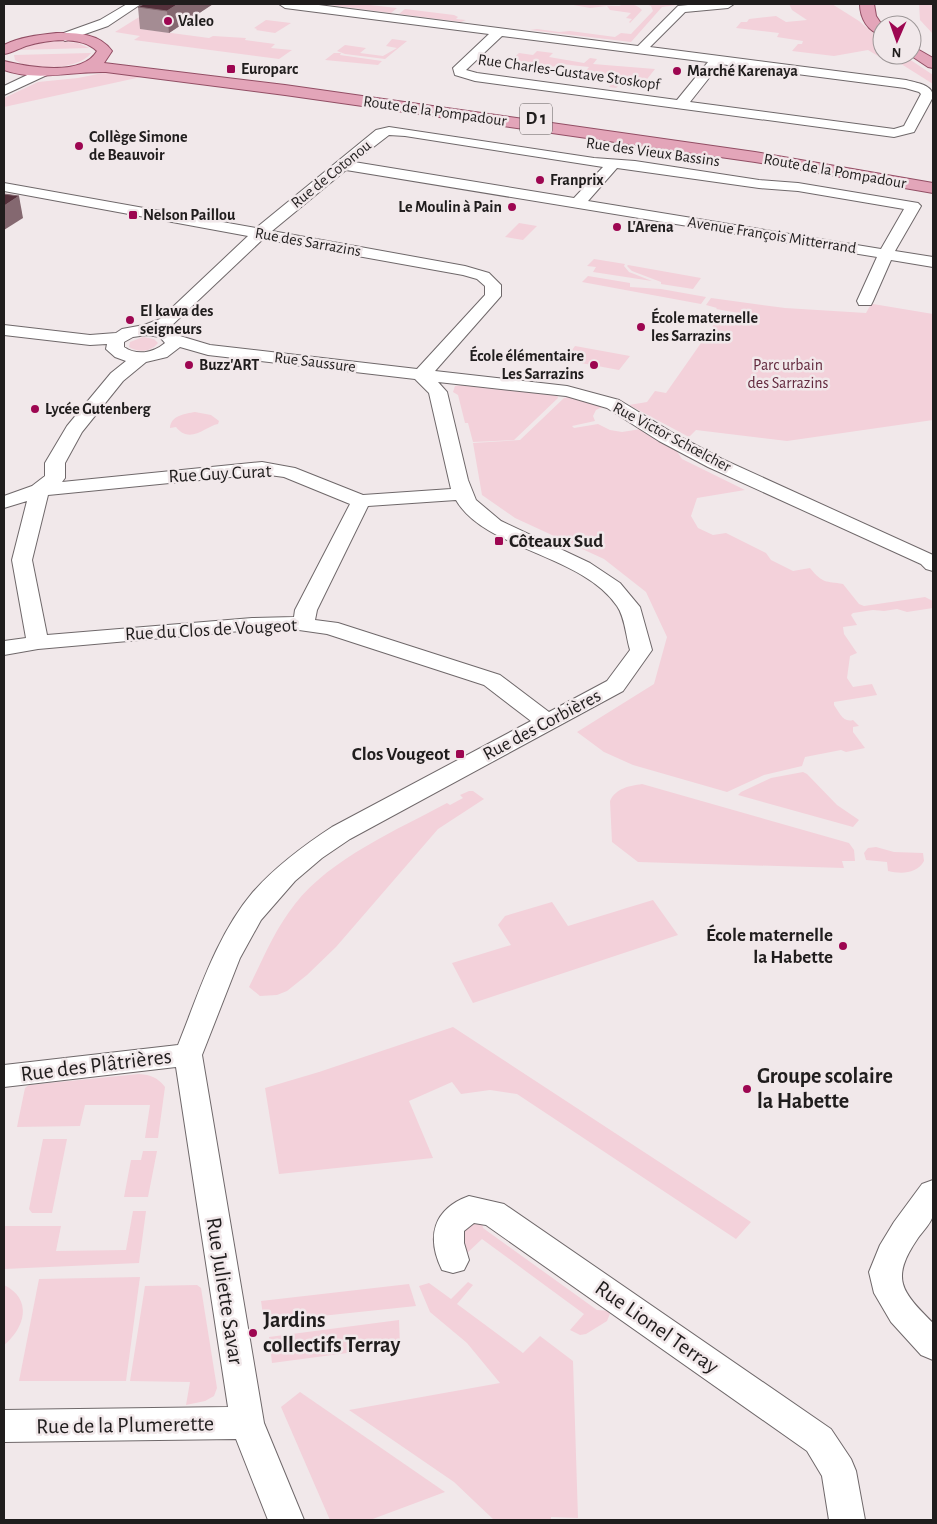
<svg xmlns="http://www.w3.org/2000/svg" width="937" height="1524" font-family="'Alegreya Sans',sans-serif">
<rect width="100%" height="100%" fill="#f1e8ea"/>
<!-- green -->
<g fill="#f3d1da">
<polygon points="160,4 141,29 209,38 213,36 246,38 245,40 275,44 271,48 292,50 279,59 134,40 140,36 115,32"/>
<polygon points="323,4 361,4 397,8 391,13"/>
<path d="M568,4L619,6C626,2 637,4 642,10L630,23L629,22L632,19L626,18L631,13L610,10L607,6L590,8Z"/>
<polygon points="646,4 683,4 662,7 631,42 530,30 537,29 559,32 570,31 615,37 621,33 631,34 653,11 651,6"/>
<polygon points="789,4 832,4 859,21 882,41 882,55 886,55 883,59 868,50 834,56 792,51 798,44 802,44 803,41 777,37 779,33 736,28 741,22 747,22 749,19 776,16 786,22 807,20 792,10"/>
<polygon points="919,4 933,4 933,34 920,20"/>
<polygon points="405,9 454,15 458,17 456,19 466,20 461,22 399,14"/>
<polygon points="266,20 291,23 275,33 256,30 257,29 254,28"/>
<polygon points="392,39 407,41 385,59 345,54 337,51 345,45 366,48 360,53 383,56 397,48 386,46"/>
<polygon points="56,41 78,43 89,48 18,50 35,44"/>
<polygon points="537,51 553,53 549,57 584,63 590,58 597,59 593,64 655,69 644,83 622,82 616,88 609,87 618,76 585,72 589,67 561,64 558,67 509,62 519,53 533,55"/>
<path d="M91,53C79,70 30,72 15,60L14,55Z"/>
<polygon points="334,53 341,53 340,55 382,61 378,65 325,60"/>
<polygon points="887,55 903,55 933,75 933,84"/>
<polygon points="108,72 141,77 4,107 4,98 38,82 78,78"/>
<polygon points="519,223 537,226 523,240 505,237"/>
<polygon points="594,259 625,264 624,266 629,272 652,281 593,272 596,267 587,266"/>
<polygon points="628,265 701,278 693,289 661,284 661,282 632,271 627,266"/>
<polygon points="588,276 630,283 630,287 661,289 706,297 701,304 582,282"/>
<polygon points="711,298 785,308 866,313 871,304 873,304 933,314 933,420 787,441 696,430 689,437 629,405 647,402 655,391 666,393 722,313 754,318 757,317 752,312 756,316 716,309 717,308 706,305"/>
<path d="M143,337L154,339L158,343C151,352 139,353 129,347L130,342Z"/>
<polygon points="575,346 630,356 619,370 565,360"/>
<polygon points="462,385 557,395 558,398 514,440 473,442 468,423 465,423 458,395 453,392 455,386"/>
<path d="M569,397L602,407L596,410L593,416L595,421L572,426L574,428L598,424L610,430L622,432L641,429L676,450L682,459L745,490L697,498L691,516L698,528L713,535L726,533L766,553L771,560L793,571L810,568C823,584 826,581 843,584L859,604L864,606L925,597L933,601V608L907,612L897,609L884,611L873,610L853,613L851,615L857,625L843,627L844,634L857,653L850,656L847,678L853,687L872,684L877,695L834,702V705C839,712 843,723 853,720L859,726L853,727V732L865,748L846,752L841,750L805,757L802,766L764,775L727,792L633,765L604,752L577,732L654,684L667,637L646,592L604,559L515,518L482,495L473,443L520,440L564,398Z"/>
<path d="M195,412L211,415L219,421L218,424C206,426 190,445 176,427L170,428C171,415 185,414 195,412Z"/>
<polygon points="803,772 807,774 837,805 859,820 853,827 738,795 741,792 771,778"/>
<path d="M642,784L849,843L854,850L855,861H842L844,868L638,862L612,842L610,801C616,788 629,786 642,784Z"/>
<path d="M469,791H473L484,799L438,829L336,947L307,975L287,991L277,995L260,996L249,987C263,959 275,929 295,904C331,858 397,830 447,803L450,805L463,798L460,795Z"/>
<path d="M876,847L894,852L923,853L924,861C917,874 901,874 888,871L887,862L866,860L864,853L868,848Z"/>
<polygon points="653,900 678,935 473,1003 452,963 511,945 498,925 505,916 552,902 568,926"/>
<polygon points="453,1027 751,1222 736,1239 517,1094 490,1090 461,1094 452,1082 409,1101 433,1158 279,1174 265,1088 319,1072"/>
<path d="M139,1074C151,1075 157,1077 165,1087L158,1138H145L150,1105H85L80,1126L17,1127L25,1088L29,1085Z"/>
<polygon points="43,1139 67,1139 52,1213 32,1213 29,1209"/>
<polygon points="143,1151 157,1151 148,1197 124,1197 131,1160 141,1160"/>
<polygon points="133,1211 146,1211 139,1263 4,1269 4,1226 61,1226 56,1251 126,1250"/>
<polygon points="481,1219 483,1228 597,1310 611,1311 607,1321 586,1334 580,1335 570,1330 584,1314 482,1239 466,1254 458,1238 461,1228"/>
<polygon points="140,1277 126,1381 19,1381 39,1279"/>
<polygon points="468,1282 473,1285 457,1304 523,1353 540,1336 573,1361 578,1518 551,1517 551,1520 494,1520 454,1482 349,1410 500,1383 467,1343 430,1312 419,1286 429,1283 451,1299"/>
<polygon points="409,1284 416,1306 264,1322 261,1301"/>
<path d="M4,1285C33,1299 25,1328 4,1345Z"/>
<polygon points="197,1285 201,1288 217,1388 214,1396 205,1401 186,1405 190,1382 130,1381 145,1286"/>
<polygon points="399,1320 400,1346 272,1363 269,1337"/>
<polygon points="300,1392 445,1492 370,1520 330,1520 281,1407"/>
</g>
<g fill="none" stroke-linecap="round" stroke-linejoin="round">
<!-- minor casing -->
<g stroke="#6f686a" stroke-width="2">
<g id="minor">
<polygon points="127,4 141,4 108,26 65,41 59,37 61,34 100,20"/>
<path d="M279,4H311L638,46L678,6L698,4H734L728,8L685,12L650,47L906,80C916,83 933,84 933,97L914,132L894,137L475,81L455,75L453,68L489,34L285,8ZM502,36L708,62L677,100L477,73L466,70ZM720,64L905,88L919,92L921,94L904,126L894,129L690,102Z"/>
<polygon points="42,68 47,69 48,72 47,75 4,95 4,86"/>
<path d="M389,127L594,158L635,161L759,180L798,183L918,203L921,206L895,251L933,257V267L891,260L873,301L871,305H859L857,301L877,257L346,170L272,231L465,266L489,273L501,285V296L435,371L567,386L619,400L673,433L722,459L933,555V571L926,569L921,564L708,467L659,441L607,408L566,396L438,382L447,392L468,480L476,500L501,521L590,563L620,583L640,607L652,650L623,691L350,839L322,858L295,881L261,920L240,958L202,1055L264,1423L304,1520H268L236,1439L4,1442V1410L228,1407L176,1067L4,1087V1065L178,1045C199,993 216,936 253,892C276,866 303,846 332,827L531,721L484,685L327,634L292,629L252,630L38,649L4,655V641L26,638L12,560L27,501L4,508V496L32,486L45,476V463L67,426L111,373L126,361L115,357L106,349L107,344L90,345L4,335V325L90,335L116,333L122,329L144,325L160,319L248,236L4,191V183L256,228L376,130ZM389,135L405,136L603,167L574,198L354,162ZM617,168L759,188L798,191L904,209L881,249L588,201ZM263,239L463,275L477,279L485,286V295L417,369L210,345L180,336L169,328ZM147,335L160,337L165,343C153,353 137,356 124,347V342L133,337ZM180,347L208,355L415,379L429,393L451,489L363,495L295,468L262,462L62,482L65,478V463L82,432L123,381L146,362L167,357ZM262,474L284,477L350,504L295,610L294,617L252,618L47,635L32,560L48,495ZM456,500C485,550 582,554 617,606C625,617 626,637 630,650L607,681L549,712L500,675L338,623L315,620L317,610L368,506Z"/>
<path d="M933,1180C934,1190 936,1205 933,1215C932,1222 923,1231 918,1238C890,1279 901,1291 933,1323V1360L921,1355L891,1322L874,1293L869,1272L880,1245L894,1222L922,1184Z"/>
<path d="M469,1196L504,1204L831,1429L851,1459L856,1471L865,1520H829L822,1476L807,1451L486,1225L474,1223L464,1231V1243L469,1260L464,1270L453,1273L442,1270C426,1237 433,1209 469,1196Z"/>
</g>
</g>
<!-- major casing -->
<g stroke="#924e64" stroke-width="2">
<g id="major">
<path d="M860,4H874L876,16L882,25V35C868,32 860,18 860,4Z"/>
<path d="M57,33C77,33 99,33 112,51L104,63L285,85L755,152L933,183V193L755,162L285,95L106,72C71,71 38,82 4,70V61C28,67 82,77 97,51C81,35 46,40 26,46C18,49 11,53 4,54V45C20,37 39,35 57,33Z"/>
<polygon points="912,46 933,58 933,68 928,67 910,55 912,55"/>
</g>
</g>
<!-- minor -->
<use href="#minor" fill="#fff" fill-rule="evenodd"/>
<!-- major -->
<use href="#major" fill="#e3a5b9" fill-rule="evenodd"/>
</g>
<!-- wall -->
<polygon fill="#a48c93" points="213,4 169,33 140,29 138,7"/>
<!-- shaded-wall -->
<g fill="#846870">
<polygon points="178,4 213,4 169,33 167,11"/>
<polygon points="19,196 23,218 4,230 4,206"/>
</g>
<!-- building -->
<g fill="#56313c" stroke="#846870">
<polygon points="144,4 178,4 167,11 138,7"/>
<polygon points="4,194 19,196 4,206"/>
</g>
<!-- markers -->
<g fill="#9d0651" stroke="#f1e8ea" stroke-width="2">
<circle cx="168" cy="21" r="5"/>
<rect x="226" y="64" width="10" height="10" rx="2.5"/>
<circle cx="677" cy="71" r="5"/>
<circle cx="79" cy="146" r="5"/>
<circle cx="540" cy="180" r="5"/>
<circle cx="512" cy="207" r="5"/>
<rect x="128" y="210" width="10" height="10" rx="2.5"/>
<circle cx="617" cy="227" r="5"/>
<circle cx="130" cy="320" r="5"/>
<circle cx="641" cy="327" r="5"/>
<circle cx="189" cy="365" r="5"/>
<circle cx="594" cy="365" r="5"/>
<circle cx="35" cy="409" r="5"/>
<rect x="494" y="536" width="10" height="10" rx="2.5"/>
<rect x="455" y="749" width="10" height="10" rx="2.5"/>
<circle cx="843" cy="946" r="5"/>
<circle cx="747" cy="1089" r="5"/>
<circle cx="253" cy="1333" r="5"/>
</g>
<g text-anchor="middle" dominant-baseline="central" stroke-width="5" stroke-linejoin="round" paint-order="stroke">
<!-- far-poi labels -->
<g font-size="16" font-weight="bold" fill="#201d1d" stroke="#f1e8ea" text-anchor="start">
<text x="178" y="21">Valeo</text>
<text x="241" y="69">Europarc</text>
<text x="687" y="71">Marché Karenaya</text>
<text x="89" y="137">Collège Simone<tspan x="89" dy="18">de Beauvoir</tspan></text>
<text x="550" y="180">Franprix</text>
<text x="502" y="207" text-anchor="end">Le Moulin à Pain</text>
<text x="143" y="215">Nelson Paillou</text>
<text x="627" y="227">L'Arena</text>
<text x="140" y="311">El kawa des<tspan x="140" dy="18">seigneurs</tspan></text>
<text x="651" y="318">École maternelle<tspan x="651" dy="18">les Sarrazins</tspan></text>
<text x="584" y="356" text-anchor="end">École élémentaire<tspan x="584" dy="18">Les Sarrazins</tspan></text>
<text x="199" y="365">Buzz'ART</text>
<text x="45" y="409">Lycée Gutenberg</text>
</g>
<!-- far-street labels -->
<g font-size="16" fill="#201d1d" stroke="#f1e8ea">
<text transform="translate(569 72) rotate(8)">Rue Charles-Gustave Stoskopf</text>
<text transform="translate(435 111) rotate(8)">Route de la Pompadour</text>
<text transform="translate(653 152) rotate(8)">Rue des Vieux Bassins</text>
<text transform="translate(835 171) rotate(10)">Route de la Pompadour</text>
<text transform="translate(331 174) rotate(-39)">Rue de Cotonou</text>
<text transform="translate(772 235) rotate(9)">Avenue François Mitterrand</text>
<text transform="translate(308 242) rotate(10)">Rue des Sarrazins</text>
<text transform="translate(315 362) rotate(7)">Rue Saussure</text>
<text transform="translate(672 437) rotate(28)">Rue Victor Schœlcher</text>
</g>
<!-- far-park labels -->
<g font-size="16" fill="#62293d" stroke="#f1e8ea">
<text x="788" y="365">Parc urbain<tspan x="788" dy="18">des Sarrazins</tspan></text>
</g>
<!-- shield labels -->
<rect fill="#f1e8ea" stroke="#5f5a5a" stroke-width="1" x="520" y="103.5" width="32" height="31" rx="4"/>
<g font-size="18" font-weight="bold" fill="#201d1d">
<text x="536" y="119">D 1</text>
</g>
<!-- street labels -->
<g font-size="19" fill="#201d1d" stroke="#f1e8ea">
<text transform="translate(220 474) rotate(-3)">Rue Guy Curat</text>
<text transform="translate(211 630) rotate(-3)">Rue du Clos de Vougeot</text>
<text transform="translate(542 725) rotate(-28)">Rue des Corbières</text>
</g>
<!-- poi labels -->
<g font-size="19" font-weight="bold" fill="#201d1d" stroke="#f1e8ea" text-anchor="end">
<text x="509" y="541" text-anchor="start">Côteaux Sud</text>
<text x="450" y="754">Clos Vougeot</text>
<text x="833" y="935">École maternelle<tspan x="833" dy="22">la Habette</tspan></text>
</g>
<!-- near-street labels -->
<g font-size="22" fill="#201d1d" stroke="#f1e8ea">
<text transform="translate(96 1065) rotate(-7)">Rue des Plâtrières</text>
<text transform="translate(225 1291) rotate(81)">Rue Juliette Savar</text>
<text transform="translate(657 1327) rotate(35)">Rue Lionel Terray</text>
<text transform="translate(125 1425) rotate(-1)">Rue de la Plumerette</text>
</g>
<!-- near-poi labels -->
<g font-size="22" font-weight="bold" fill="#201d1d" stroke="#f1e8ea" text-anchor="start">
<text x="757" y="1076">Groupe scolaire<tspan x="757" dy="25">la Habette</tspan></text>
<text x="263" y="1320">Jardins<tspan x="263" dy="25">collectifs Terray</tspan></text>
</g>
</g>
<!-- border -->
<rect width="937" height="1524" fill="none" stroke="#201d1d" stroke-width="10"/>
<!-- north arrow -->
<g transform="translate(897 40) rotate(182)"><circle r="24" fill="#f1e8ea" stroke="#9d9798"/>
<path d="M0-4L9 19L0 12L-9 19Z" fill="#9d0651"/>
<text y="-8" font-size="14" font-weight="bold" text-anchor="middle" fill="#201d1d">N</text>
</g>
</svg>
